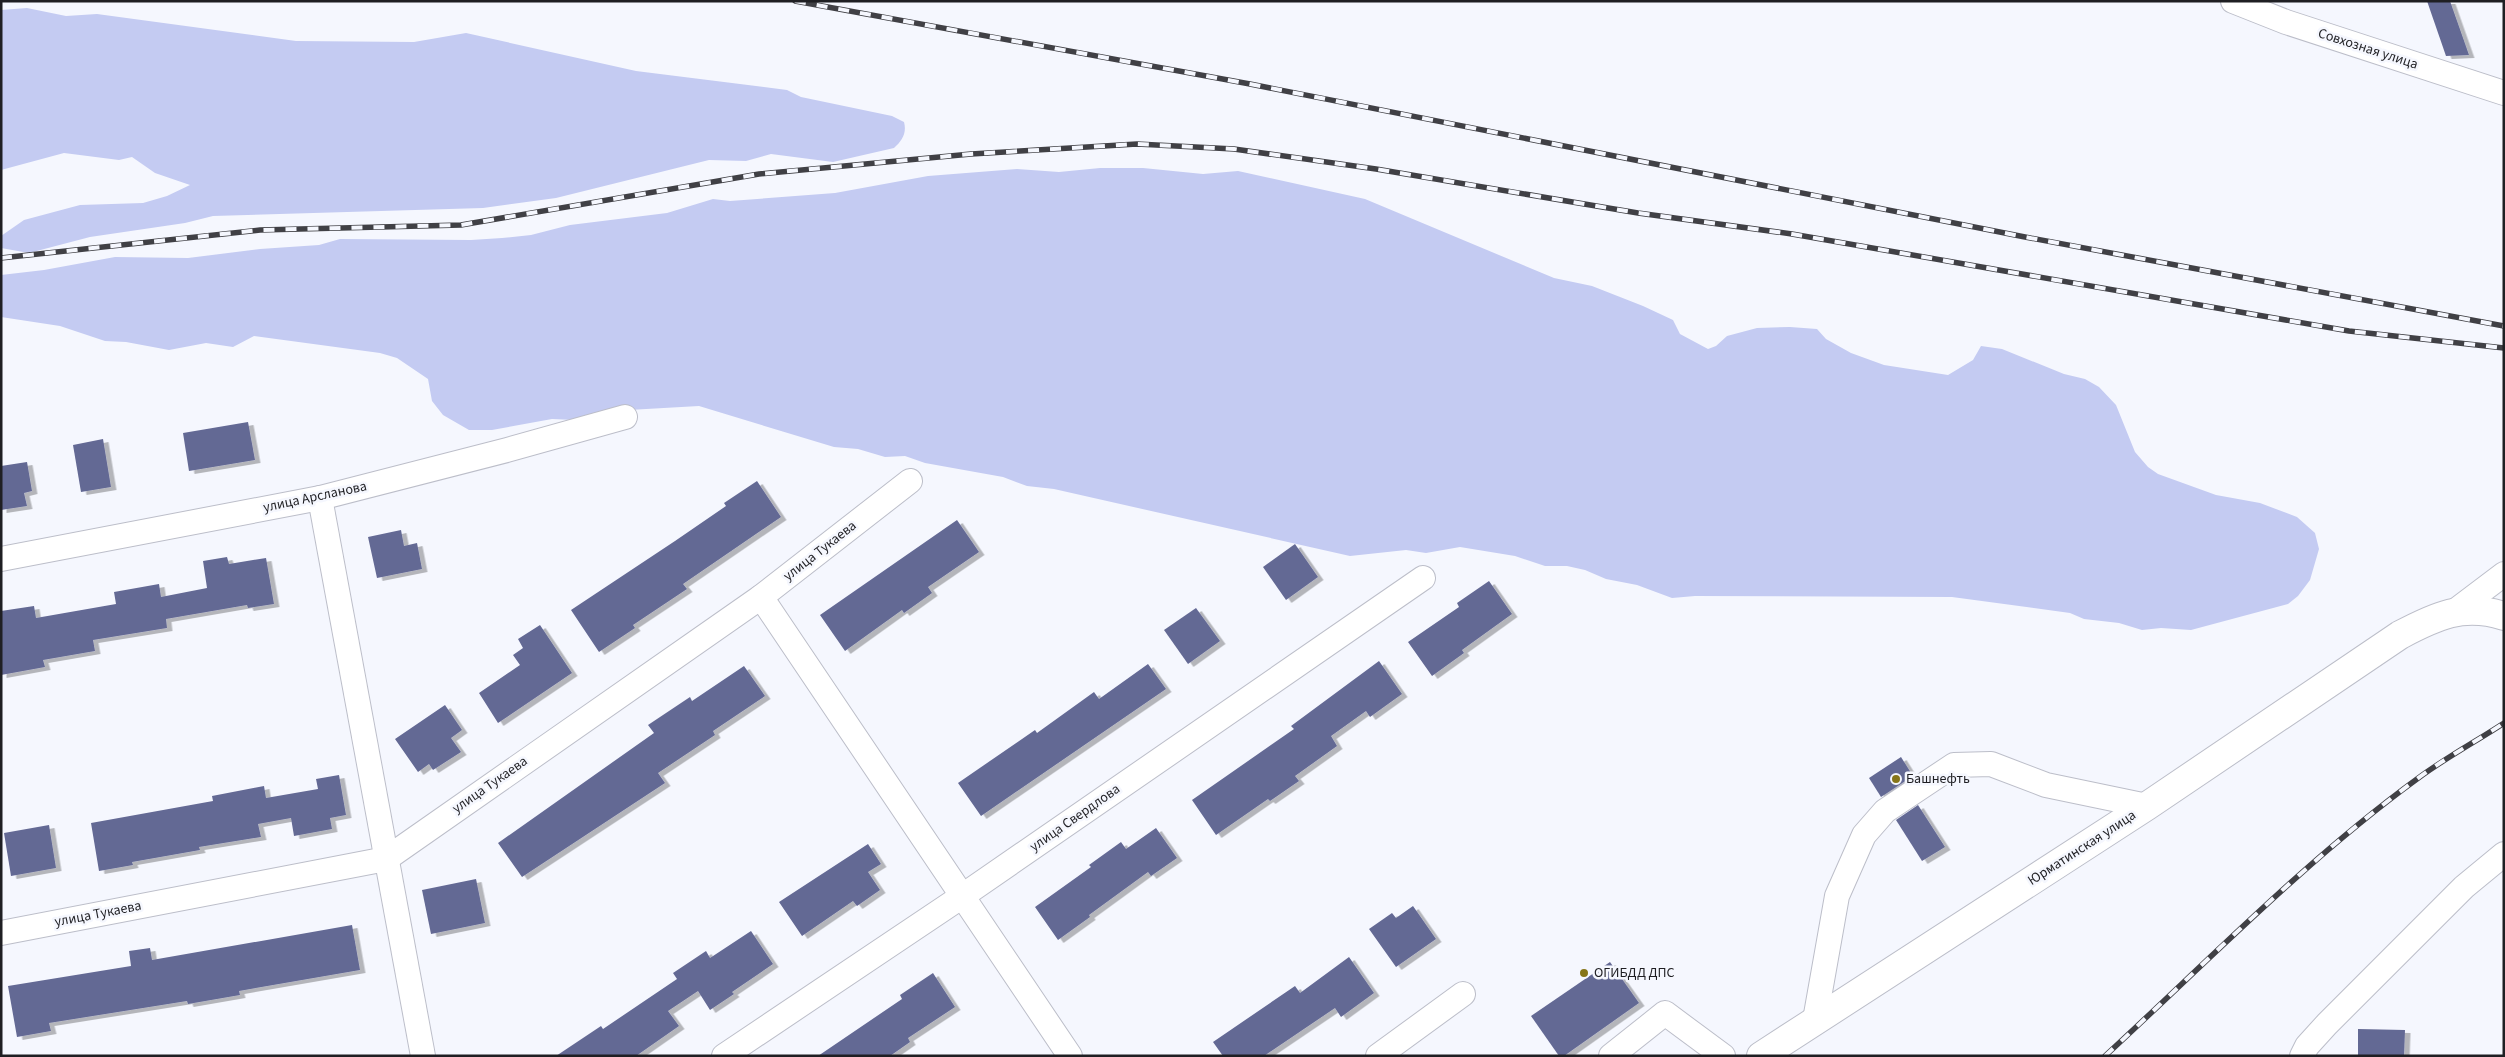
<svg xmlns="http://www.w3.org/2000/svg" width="2505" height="1057" font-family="'Source Sans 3',sans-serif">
<defs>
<filter id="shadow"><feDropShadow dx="5.5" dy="3" stdDeviation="0" flood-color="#0004"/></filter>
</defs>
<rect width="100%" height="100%" fill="#f5f7fe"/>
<!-- green -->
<g fill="#c4cbf2">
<path d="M27,8L66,16L97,14L296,41L414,42L466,33L636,71L787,90L801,97L892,116L904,122C907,133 902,141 894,148L833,162L771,154L746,161L709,160L556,198L483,208L213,216L185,223L90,237L29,253L1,248V236L24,220L80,205L143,203L167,196L190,185L155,173L132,157L119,160L64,153L1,170V10Z"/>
<polygon points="1100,168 1143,168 1203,174 1238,171 1365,199 1554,278 1592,286 1643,306 1673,320 1680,334 1708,349 1716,346 1727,336 1757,328 1790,327 1817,329 1826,339 1851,353 1884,365 1948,375 1973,360 1981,346 2002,349 2064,374 2085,379 2099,387 2116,405 2135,452 2148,467 2158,474 2216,495 2260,503 2297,517 2315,533 2319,549 2310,580 2298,596 2288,604 2191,630 2161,628 2142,630 2119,623 2084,619 2070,613 1952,597 1695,596 1672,598 1637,585 1606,579 1585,570 1567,566 1545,566 1515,556 1460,547 1426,553 1406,550 1350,556 1054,489 1027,486 1003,477 925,463 905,456 885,457 858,449 834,447 699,406 611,411 575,420 552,419 492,430 469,430 443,415 432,401 428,379 397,358 380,353 254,336 233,347 206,343 169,350 126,342 105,341 60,326 1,317 1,275 44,270 115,257 188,258 260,249 319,245 340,239 471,240 502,238 531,235 570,225 667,213 713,199 730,201 835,193 928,176 1017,169 1059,172"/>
</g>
<!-- building -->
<g fill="#646994" filter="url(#shadow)">
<polygon points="2427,1 2450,1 2469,55 2446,56"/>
<polygon points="248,422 255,460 189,471 183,433"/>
<polygon points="103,439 111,487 81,492 73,445"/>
<polygon points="27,462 32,491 24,493 27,506 1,510 1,466"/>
<polygon points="757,481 781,517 683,584 687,589 633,625 635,628 599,652 571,610 675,541 726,506 724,503"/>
<polygon points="957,520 979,552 928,587 932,593 904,613 902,610 845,651 820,615"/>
<polygon points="401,530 404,546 417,543 422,569 377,578 368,537"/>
<polygon points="1295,544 1318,577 1286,600 1263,567"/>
<polygon points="227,557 229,564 266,558 274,604 248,608 247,605 166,619 167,628 93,640 95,651 43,660 45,667 1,675 1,611 34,606 36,618 116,604 114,592 159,584 161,597 207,588 203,561"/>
<polygon points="1489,581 1512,614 1462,650 1464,653 1432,676 1408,642 1459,607 1457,603"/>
<polygon points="1196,608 1220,641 1188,664 1164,630"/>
<polygon points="540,625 572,673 498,723 479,693 520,665 513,655 523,648 518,639"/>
<polygon points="1379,661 1402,694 1370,717 1366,711 1331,736 1337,746 1295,776 1299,781 1270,801 1268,799 1216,835 1192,800 1294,729 1291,726"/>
<polygon points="1148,664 1166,689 981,816 958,783 1035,730 1037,733 1094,692 1099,699"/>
<polygon points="744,666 765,696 713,731 715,735 658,773 665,783 522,877 498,843 654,733 648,725 690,697 692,701"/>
<polygon points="445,705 462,730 451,738 461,752 433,770 429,764 418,772 395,739"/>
<polygon points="1901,757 1913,776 1881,797 1869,778"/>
<polygon points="339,775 346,815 330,818 332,829 294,836 291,818 258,824 261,837 199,847 200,850 132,862 133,865 99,871 91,823 213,801 212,796 264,786 266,798 318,789 316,779"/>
<polygon points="1918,805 1945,847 1922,861 1896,820"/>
<polygon points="49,825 56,868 11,876 4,833"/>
<polygon points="1156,828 1177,858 1151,876 1148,872 1089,915 1090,917 1058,940 1035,907 1091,867 1089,865 1121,842 1126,849"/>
<polygon points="868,844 881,864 868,872 880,890 857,906 853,901 802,936 779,902"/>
<polygon points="476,879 485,923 431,934 422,890"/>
<polygon points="1413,906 1436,939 1396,967 1369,929 1392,913 1396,918"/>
<polygon points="352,925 360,970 239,991 240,995 188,1004 187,1001 49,1023 51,1031 17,1037 8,986 131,966 129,951 150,948 152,960"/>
<polygon points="751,931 773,964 732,992 734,994 710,1010 698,991 668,1011 679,1026 636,1056 556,1056 601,1026 603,1029 677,979 673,973 706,951 710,958"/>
<polygon points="1349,957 1374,993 1341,1017 1335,1008 1264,1056 1223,1056 1213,1042 1295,986 1300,993"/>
<polygon points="1610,962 1639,1003 1564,1056 1559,1056 1531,1016"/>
<polygon points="933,973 955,1007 908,1038 910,1042 890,1056 818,1056 902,999 900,995"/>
<polygon points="2358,1029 2405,1030 2404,1056 2358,1056"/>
</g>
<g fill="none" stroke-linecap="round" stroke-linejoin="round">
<!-- minor casing -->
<g stroke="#bcbec9" stroke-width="26">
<g id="minor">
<polyline points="2233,1 2286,22 2504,93"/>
<polyline points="320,498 423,1056"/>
<polyline points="1,559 320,498 507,450 625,417"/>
<polyline points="761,597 1070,1056"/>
<polyline points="2455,611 2504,574"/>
<polyline points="1,933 386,859 761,597 910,481"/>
<polyline points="1815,1020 1837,896 1864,835 1885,811 1954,765 1991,764 2046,785 2147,806"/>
<polyline points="724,1056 961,897 1423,578"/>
<polyline points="1378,1056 1463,994"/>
<polyline points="1611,1056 1665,1013 1723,1056"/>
<polyline points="2302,1056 2307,1046 2327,1024 2464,887 2504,854"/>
</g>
</g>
<!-- major casing -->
<g stroke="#bcbec9" stroke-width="30">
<path id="major" d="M1761,1056L2147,806L2400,635C2436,616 2463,603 2504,616"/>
</g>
<!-- minor -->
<use href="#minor" stroke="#fff" stroke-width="24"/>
<!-- major -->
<use href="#major" stroke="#fff" stroke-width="28"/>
<!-- rail casing -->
<g stroke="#404045" stroke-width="5.5">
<g id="rail">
<polyline points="795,1 1250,84 2025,237 2504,326"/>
<polyline points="1,258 260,230 461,225 759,174 971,154 1137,144 1234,149 1376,169 1638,213 1792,234 2349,331 2504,348"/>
<path d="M2105,1056C2207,962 2306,860 2417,779C2445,758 2475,742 2504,723"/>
</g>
</g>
<!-- rail -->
<use href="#rail" stroke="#f5f7fe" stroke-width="4" stroke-dasharray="11" stroke-linecap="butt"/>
</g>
<!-- markers -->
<g fill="#867518" stroke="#f5f7fe" stroke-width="2">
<circle cx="1896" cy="779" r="5"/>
<circle cx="1584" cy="973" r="5"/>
</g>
<g text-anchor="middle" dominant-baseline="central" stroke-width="5" stroke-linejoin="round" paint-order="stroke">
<!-- street labels -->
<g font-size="14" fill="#1f1f23" stroke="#f5f7fe">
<text transform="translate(2368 49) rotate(18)">Совхозная улица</text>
<text transform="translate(315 497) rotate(-12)">улица Арсланова</text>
<text transform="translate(820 551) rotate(-38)">улица Тукаева</text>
<text transform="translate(490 785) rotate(-35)">улица Тукаева</text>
<text transform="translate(1075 818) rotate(-35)">улица Свердлова</text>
<text transform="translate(2082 848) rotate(-33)">Юрматинская улица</text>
<text transform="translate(98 914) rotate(-11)">улица Тукаева</text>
</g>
<!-- poi labels -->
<g font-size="14" fill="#1f1f23" stroke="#f5f7fe" text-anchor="start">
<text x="1906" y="779">Башнефть</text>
<text x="1594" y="973">ОГИБДД ДПС</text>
</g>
</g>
<!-- border -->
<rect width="2505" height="1057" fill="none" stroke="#1f1f23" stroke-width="5"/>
</svg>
